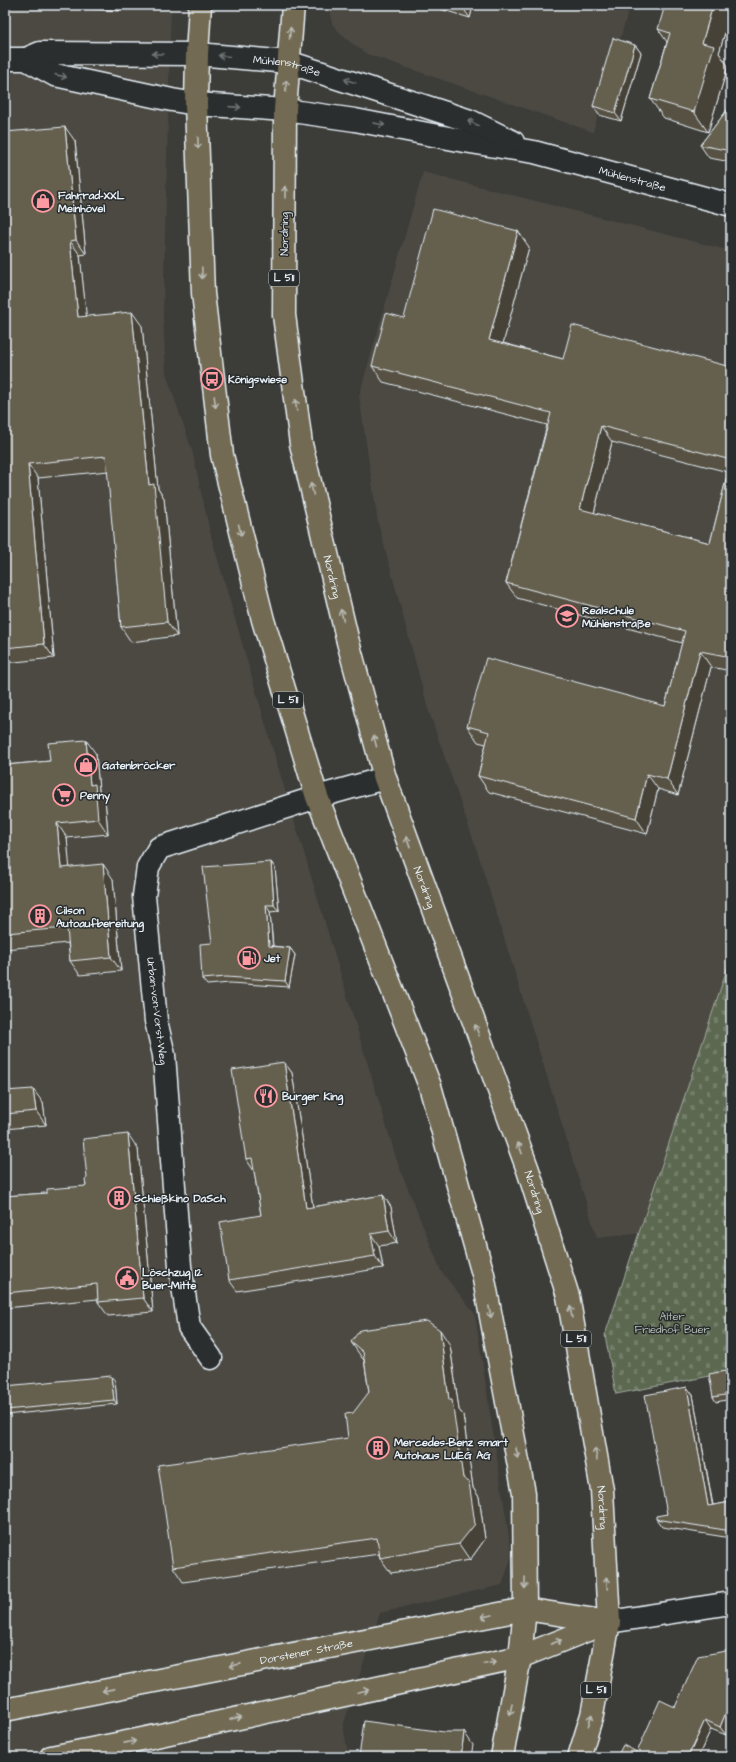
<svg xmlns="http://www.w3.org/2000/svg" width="736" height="1762" font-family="'Architects Daughter',sans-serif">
<defs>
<pattern id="cemetery-stones" width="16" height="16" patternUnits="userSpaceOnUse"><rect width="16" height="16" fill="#5c684f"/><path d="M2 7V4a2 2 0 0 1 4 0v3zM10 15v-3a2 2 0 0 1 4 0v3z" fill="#737e69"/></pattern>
</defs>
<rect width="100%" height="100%" fill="#3c3c38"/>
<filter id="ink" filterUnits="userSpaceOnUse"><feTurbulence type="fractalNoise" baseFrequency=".025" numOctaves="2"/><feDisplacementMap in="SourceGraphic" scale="8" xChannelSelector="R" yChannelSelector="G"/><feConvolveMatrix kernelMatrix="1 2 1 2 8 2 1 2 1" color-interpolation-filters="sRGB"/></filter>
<g filter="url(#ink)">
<!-- built -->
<g fill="#4b4943">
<polygon points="5,5 171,5 163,315 166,373 192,450 210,532 273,750 397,1161 441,1271 475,1314 512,1556 502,1585 380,1613 343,1726 349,1757 5,1757"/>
<polygon points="329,5 630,5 593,132 367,54 346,39 332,24"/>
<polygon points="423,172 731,251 731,996 664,1231 597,1238 477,851 428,709 378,523 359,396"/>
</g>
<!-- cemetery -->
<polygon fill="url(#cemetery-stones)" stroke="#a2aca4" points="731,957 731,1372 616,1394 605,1335"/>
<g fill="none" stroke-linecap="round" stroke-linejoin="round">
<!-- minor casing -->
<g stroke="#e8f1f8" stroke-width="25">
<g id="minor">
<path id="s1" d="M5,59H26L55,75L172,100L196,104L285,110L355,120L464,141L534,152L731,205"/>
<path id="s2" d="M26,59L40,53L197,54L288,62L470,121L513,142"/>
<polyline points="211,1358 189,1327 180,1266 164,1055 156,1021 144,896 148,867 159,848 317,797 385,778"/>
<polyline points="609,1622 731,1603"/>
</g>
</g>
<!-- major casing -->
<g stroke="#e8f1f8" stroke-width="25">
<g id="major">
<polyline points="200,5 197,54 196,104 203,293 222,455 263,620 317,797 430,1086 483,1274 524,1493 525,1609 520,1657 502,1757"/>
<path id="s3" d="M293,5L285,110L284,315L301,444L348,642L385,778L528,1170L568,1296L602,1490L609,1622L592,1715L579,1757"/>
<path id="s4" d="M5,1710L525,1609L609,1622"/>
<polyline points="51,1757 142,1739 520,1657 608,1622"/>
</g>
</g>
<!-- minor -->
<use href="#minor" stroke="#2a2d2e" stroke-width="22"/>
<!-- major -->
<use href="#major" stroke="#736b52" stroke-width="22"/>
</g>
<!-- wall -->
<g fill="#575143" stroke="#e8f1f8" fill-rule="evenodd">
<polygon points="47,5 120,5 119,11"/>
<polygon points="427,5 473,5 470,18"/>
<polygon points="731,5 731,12 719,53 728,66 708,132 664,118 650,99 667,42 658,29"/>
<polygon points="635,45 641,53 621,121 599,115 593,106"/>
<polygon points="731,105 731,162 709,158 700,145"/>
<polygon points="5,132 75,141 86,254 80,255 86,316 142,326 158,489 164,498 177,636 131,642 121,627 108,471 38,478 54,658 5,663"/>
<path d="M529,247L503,343L563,359L731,367V671L711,667L678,795L658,789L647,834L489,792L478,776L486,744L478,742L467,726L665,706L682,643L517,598L506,583L547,425L383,382L372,366L404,318ZM612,442L728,472L710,543L594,513Z"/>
<polygon points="96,754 99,791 105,799 108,834 67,838 69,868 113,879 121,971 80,975 70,961 68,943 5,949 5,765 50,761"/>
<polygon points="271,862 275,868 279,911 270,912 273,946 290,948 295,955 289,987 230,983 207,985 202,979 212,943"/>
<polygon points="5,1034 10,1091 43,1103 46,1125 5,1129"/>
<polygon points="284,1062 292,1073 313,1207 383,1195 391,1207 397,1243 379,1246 383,1268 237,1291 229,1280 261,1215 254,1171 246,1159"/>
<polygon points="138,1149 153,1312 108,1316 98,1302 98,1299 5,1308 5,1196 47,1193 86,1186 87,1178"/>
<polygon points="351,1342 450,1345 459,1410 463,1415 473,1488 479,1497 485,1539 470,1560 391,1573 380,1558 379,1554 183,1582 173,1567 348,1438 369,1392 364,1360 362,1358"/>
<polygon points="731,1370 731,1399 716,1402 713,1397"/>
<polygon points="115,1381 117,1404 5,1415 5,1386"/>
<polygon points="693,1395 713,1505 731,1502 731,1538 662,1527 656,1519 667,1514"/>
<polygon points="731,1650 731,1723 726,1735 711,1729 698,1757 617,1757 637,1752 675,1707"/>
</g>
<!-- shaded-wall -->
<g fill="#474237" stroke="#e8f1f8">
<polygon points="115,5 120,5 119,11"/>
<polygon points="461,5 473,5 470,18"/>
<polygon points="713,5 731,5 731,12 719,53 728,66 708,132 694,112 702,43"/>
<polygon points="635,45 641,53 621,121 615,113"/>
<polygon points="65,127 75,141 86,254 76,240"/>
<polygon points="518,231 529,247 500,355 489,340"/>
<polygon points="70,241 80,255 88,331 78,317"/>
<polygon points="132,312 142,326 158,489 164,498 177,636 167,622 149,485"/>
<polygon points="601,426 612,442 591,525 580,509"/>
<polygon points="28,464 38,478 54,658 44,644"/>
<polygon points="700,651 711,667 678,795 667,779"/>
<polygon points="86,740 96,754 99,791 105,799 108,834 98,819 90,785"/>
<polygon points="647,774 658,789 647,834 636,818"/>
<polygon points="57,823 67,838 71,883 61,868"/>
<polygon points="271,862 275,868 279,911 274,905"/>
<polygon points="103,864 113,879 121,971 111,957"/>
<polygon points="266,905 270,912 273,952 269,946"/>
<polygon points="290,948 295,955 289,987 285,981"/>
<polygon points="5,1034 12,1106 5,1096"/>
<polygon points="284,1062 292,1073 315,1220 306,1208"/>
<polygon points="33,1089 43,1103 46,1125 36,1111"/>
<polygon points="128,1134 138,1149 153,1312 143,1298"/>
<polygon points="383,1195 391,1207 397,1243 389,1231"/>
<polygon points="371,1234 379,1246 383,1268 375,1256"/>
<polygon points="440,1330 450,1345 459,1410 463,1415 473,1488 479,1497 485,1539 470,1560 459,1544 463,1478 449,1400"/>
<polygon points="111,1376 115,1381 117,1404 114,1400"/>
<polygon points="687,1387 693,1395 714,1514 708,1506"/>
<polygon points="731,1700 731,1723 726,1735 720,1727"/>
<polygon points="705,1720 711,1729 698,1757 688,1757"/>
<polygon points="464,1732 473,1745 471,1757 461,1757"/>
</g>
<!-- building -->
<g fill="#655e4e" stroke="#e8f1f8">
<polygon points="665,5 713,5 702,43 714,46 694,112 650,99 670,33 658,29"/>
<polygon points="613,38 635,45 615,113 593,106"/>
<polygon points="731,105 731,151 700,145"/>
<polygon points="65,127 76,240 70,241 78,317 132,312 149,485 154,484 167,622 121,627 106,456 28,464 44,644 5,648 5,132"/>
<polygon points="433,209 518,231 489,340 563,359 572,325 731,367 731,460 601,426 580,509 710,543 731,460 731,657 700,651 667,779 647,774 636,818 478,776 489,732 467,726 486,658 665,706 685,631 506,583 551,413 372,366 386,313 404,318"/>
<polygon points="86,740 90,785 95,784 98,819 57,823 61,868 103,864 111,957 70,961 67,928 5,933 5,765 50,761 48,743"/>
<polygon points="271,862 274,905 266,905 269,946 290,948 285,981 226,977 202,979 200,944 212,943 203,867"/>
<polygon points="284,1062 306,1208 383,1195 389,1231 371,1234 375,1256 229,1280 220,1222 261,1215 252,1158 246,1159 232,1070"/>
<polygon points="33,1089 36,1111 5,1114 5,1091"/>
<polygon points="128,1134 143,1298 98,1302 97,1284 5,1293 5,1196 47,1193 47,1189 86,1186 85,1179 87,1178 83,1139"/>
<polygon points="427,1321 440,1330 449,1400 452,1400 463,1478 469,1482 475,1524 459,1544 380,1558 377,1538 173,1567 158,1465 348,1438 345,1414 353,1413 369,1392 363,1352 351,1342 360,1330"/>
<polygon points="731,1370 731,1394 713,1397 709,1374"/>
<polygon points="111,1376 114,1400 5,1410 5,1386"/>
<polygon points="687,1387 708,1506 731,1502 731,1531 656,1519 656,1516 667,1514 645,1395"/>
<polygon points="731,1650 731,1700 720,1727 705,1720 688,1757 617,1757 623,1745 637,1752 660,1700 675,1707 698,1656"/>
<polygon points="364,1721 444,1732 464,1732 461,1757 359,1757"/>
</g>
<!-- one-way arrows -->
<defs><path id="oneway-shaft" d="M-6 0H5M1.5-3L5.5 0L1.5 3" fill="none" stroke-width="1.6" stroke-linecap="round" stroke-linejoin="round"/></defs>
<g stroke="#b9bbb6">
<use href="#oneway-shaft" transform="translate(290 33) rotate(-85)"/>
<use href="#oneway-shaft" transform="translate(286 86) rotate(-87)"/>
<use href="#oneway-shaft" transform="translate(198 143) rotate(88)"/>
<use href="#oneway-shaft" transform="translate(285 192) rotate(-90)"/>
<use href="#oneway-shaft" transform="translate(202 273) rotate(88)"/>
<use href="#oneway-shaft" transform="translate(215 402) rotate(83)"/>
<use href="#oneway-shaft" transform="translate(296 405) rotate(-97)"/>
<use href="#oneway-shaft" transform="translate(312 489) rotate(-103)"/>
<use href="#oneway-shaft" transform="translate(240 530) rotate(76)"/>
<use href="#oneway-shaft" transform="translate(342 615) rotate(-103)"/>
<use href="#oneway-shaft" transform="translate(375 741) rotate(-105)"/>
<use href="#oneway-shaft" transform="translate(408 842) rotate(-110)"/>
<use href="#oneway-shaft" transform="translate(477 1030) rotate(-110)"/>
<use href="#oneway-shaft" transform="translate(520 1148) rotate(-110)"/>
<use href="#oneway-shaft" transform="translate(490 1312) rotate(79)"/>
<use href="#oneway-shaft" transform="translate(571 1312) rotate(-100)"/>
<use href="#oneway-shaft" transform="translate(517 1453) rotate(79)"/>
<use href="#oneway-shaft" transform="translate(596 1454) rotate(-100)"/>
<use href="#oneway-shaft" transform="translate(525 1583) rotate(91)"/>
<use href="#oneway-shaft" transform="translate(607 1583) rotate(-93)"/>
<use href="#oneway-shaft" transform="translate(487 1616) rotate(170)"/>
<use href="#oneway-shaft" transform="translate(556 1642) rotate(-21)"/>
<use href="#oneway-shaft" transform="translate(490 1663) rotate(-12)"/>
<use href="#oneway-shaft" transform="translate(235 1665) rotate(169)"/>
<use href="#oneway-shaft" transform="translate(108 1690) rotate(169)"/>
<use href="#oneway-shaft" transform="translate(363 1691) rotate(-12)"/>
<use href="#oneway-shaft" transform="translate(511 1709) rotate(100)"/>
<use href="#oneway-shaft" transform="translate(236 1718) rotate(-12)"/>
<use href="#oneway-shaft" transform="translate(590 1720) rotate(-74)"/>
<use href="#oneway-shaft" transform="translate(130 1742) rotate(-11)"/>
</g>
<g stroke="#6c7275">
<use href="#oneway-shaft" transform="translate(158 54) rotate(180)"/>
<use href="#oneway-shaft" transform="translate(224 56) rotate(-175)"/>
<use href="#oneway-shaft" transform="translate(61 76) rotate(13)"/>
<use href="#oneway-shaft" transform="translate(350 81) rotate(-162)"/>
<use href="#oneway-shaft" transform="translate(235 107) rotate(4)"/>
<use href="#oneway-shaft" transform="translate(473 123) rotate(-156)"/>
<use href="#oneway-shaft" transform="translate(379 124) rotate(11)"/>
</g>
</g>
<!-- icons -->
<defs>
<g id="shop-ring" transform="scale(1.15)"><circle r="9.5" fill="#2a2d2e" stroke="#ff9aa2" stroke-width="1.5"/><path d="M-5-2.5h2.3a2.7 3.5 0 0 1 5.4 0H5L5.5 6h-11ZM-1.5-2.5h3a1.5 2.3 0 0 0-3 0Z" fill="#ff9aa2"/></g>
<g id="bus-ring" transform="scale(1.15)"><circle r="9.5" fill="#2a2d2e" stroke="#ff9aa2" stroke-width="1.5"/><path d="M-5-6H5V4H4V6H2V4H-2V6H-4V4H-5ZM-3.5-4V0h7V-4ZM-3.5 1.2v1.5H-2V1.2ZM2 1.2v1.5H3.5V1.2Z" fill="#ff9aa2"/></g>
<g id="school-ring" transform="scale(1.15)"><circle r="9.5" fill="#2a2d2e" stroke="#ff9aa2" stroke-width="1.5"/><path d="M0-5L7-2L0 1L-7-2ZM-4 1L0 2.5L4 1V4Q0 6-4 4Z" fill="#ff9aa2"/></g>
<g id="supermarket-ring" transform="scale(1.15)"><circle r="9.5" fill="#2a2d2e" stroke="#ff9aa2" stroke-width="1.5"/><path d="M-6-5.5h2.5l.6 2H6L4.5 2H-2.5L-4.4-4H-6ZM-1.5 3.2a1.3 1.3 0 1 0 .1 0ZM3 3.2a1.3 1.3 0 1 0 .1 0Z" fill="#ff9aa2"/></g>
<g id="building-ring" transform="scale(1.15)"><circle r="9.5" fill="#2a2d2e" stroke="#ff9aa2" stroke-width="1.5"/><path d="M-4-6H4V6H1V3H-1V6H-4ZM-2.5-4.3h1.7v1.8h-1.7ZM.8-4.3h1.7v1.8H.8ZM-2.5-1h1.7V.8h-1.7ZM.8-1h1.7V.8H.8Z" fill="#ff9aa2"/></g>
<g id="fuel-ring" transform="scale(1.15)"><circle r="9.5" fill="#2a2d2e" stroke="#ff9aa2" stroke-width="1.5"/><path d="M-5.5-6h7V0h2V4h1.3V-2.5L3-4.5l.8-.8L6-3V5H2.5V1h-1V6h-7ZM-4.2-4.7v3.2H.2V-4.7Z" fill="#ff9aa2"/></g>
<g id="restaurant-ring" transform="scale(1.15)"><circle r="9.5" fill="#2a2d2e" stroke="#ff9aa2" stroke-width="1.5"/><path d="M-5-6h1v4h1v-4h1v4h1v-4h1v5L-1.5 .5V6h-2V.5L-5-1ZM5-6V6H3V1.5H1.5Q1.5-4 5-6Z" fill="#ff9aa2"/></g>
<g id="civic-ring" transform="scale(1.15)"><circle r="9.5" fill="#2a2d2e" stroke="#ff9aa2" stroke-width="1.5"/><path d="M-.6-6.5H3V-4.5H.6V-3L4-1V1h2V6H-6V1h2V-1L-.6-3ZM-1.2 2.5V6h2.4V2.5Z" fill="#ff9aa2"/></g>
</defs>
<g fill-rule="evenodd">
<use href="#shop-ring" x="43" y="201"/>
<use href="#bus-ring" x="212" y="379"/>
<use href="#school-ring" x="567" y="616"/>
<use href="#shop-ring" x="86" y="765"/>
<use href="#supermarket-ring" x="64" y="795"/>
<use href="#building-ring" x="40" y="916"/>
<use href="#fuel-ring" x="249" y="958"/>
<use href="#restaurant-ring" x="266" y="1096"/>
<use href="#building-ring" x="119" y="1198"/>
<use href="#civic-ring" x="127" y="1278"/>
<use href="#building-ring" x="378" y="1448"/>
</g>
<g text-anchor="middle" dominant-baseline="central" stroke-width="3" stroke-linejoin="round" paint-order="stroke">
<!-- shield labels -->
<g fill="#2a2d2e" stroke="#afb6bb" stroke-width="1">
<rect x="269" y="270" width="30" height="16" rx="3"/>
<rect x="273" y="692" width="30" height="16" rx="3"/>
<rect x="561" y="1331" width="30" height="16" rx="3"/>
<rect x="581" y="1682" width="30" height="16" rx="3"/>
</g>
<g font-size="10" font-weight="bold" fill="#e8f1f8">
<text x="284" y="278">L 511</text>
<text x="288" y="700">L 511</text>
<text x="576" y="1339">L 511</text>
<text x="596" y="1690">L 511</text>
</g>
<!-- street labels -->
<g font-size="11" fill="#e8f1f8" stroke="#2a2d2e">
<text stroke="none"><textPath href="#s2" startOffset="263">Mühlenstraße</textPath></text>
<text stroke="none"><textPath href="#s1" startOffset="642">Mühlenstraße</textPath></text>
<text transform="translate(284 234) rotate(-90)">Nordring</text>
<text stroke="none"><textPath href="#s3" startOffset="577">Nordring</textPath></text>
<text stroke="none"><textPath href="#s3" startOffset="901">Nordring</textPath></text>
<text transform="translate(157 1011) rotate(83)">Urban-von-Vorst-Weg</text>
<text stroke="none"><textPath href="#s3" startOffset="1225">Nordring</textPath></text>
<text stroke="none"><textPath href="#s3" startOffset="1549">Nordring</textPath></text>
<text stroke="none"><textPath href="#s4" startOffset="307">Dorstener Straße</textPath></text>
</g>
<!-- poi labels -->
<g font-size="11" font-weight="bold" fill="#e8f1f8" stroke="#2a2d2e" text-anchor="start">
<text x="58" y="195">Fahrrad-XXL<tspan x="58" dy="13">Meinhövel</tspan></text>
<text x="228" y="379">Königswiese</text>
<text x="582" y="610">Realschule<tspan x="582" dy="13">Mühlenstraße</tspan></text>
<text x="102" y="765">Gatenbröcker</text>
<text x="80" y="795">Penny</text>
<text x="56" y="910">Cilson<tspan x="56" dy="13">Autoaufbereitung</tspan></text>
<text x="264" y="958">Jet</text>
<text x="282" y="1096">Burger King</text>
<text x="134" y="1198">Schießkino DaSch</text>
<text x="142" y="1272">Löschzug 12<tspan x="142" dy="13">Buer-Mitte</tspan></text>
<text x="394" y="1442">Mercedes-Benz smart<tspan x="394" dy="13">Autohaus LUEG AG</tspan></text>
</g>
<!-- park labels -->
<g font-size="11" fill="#b0bab4" stroke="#2a2d2e">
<text x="672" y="1316">Alter<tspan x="672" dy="13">Friedhof Buer</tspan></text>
</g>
</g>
<!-- margin -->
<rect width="736" height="1762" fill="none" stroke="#2a2d2e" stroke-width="20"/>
<rect x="10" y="10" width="716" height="1742" fill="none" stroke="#e8f1f8" stroke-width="1.5" filter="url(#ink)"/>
</svg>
